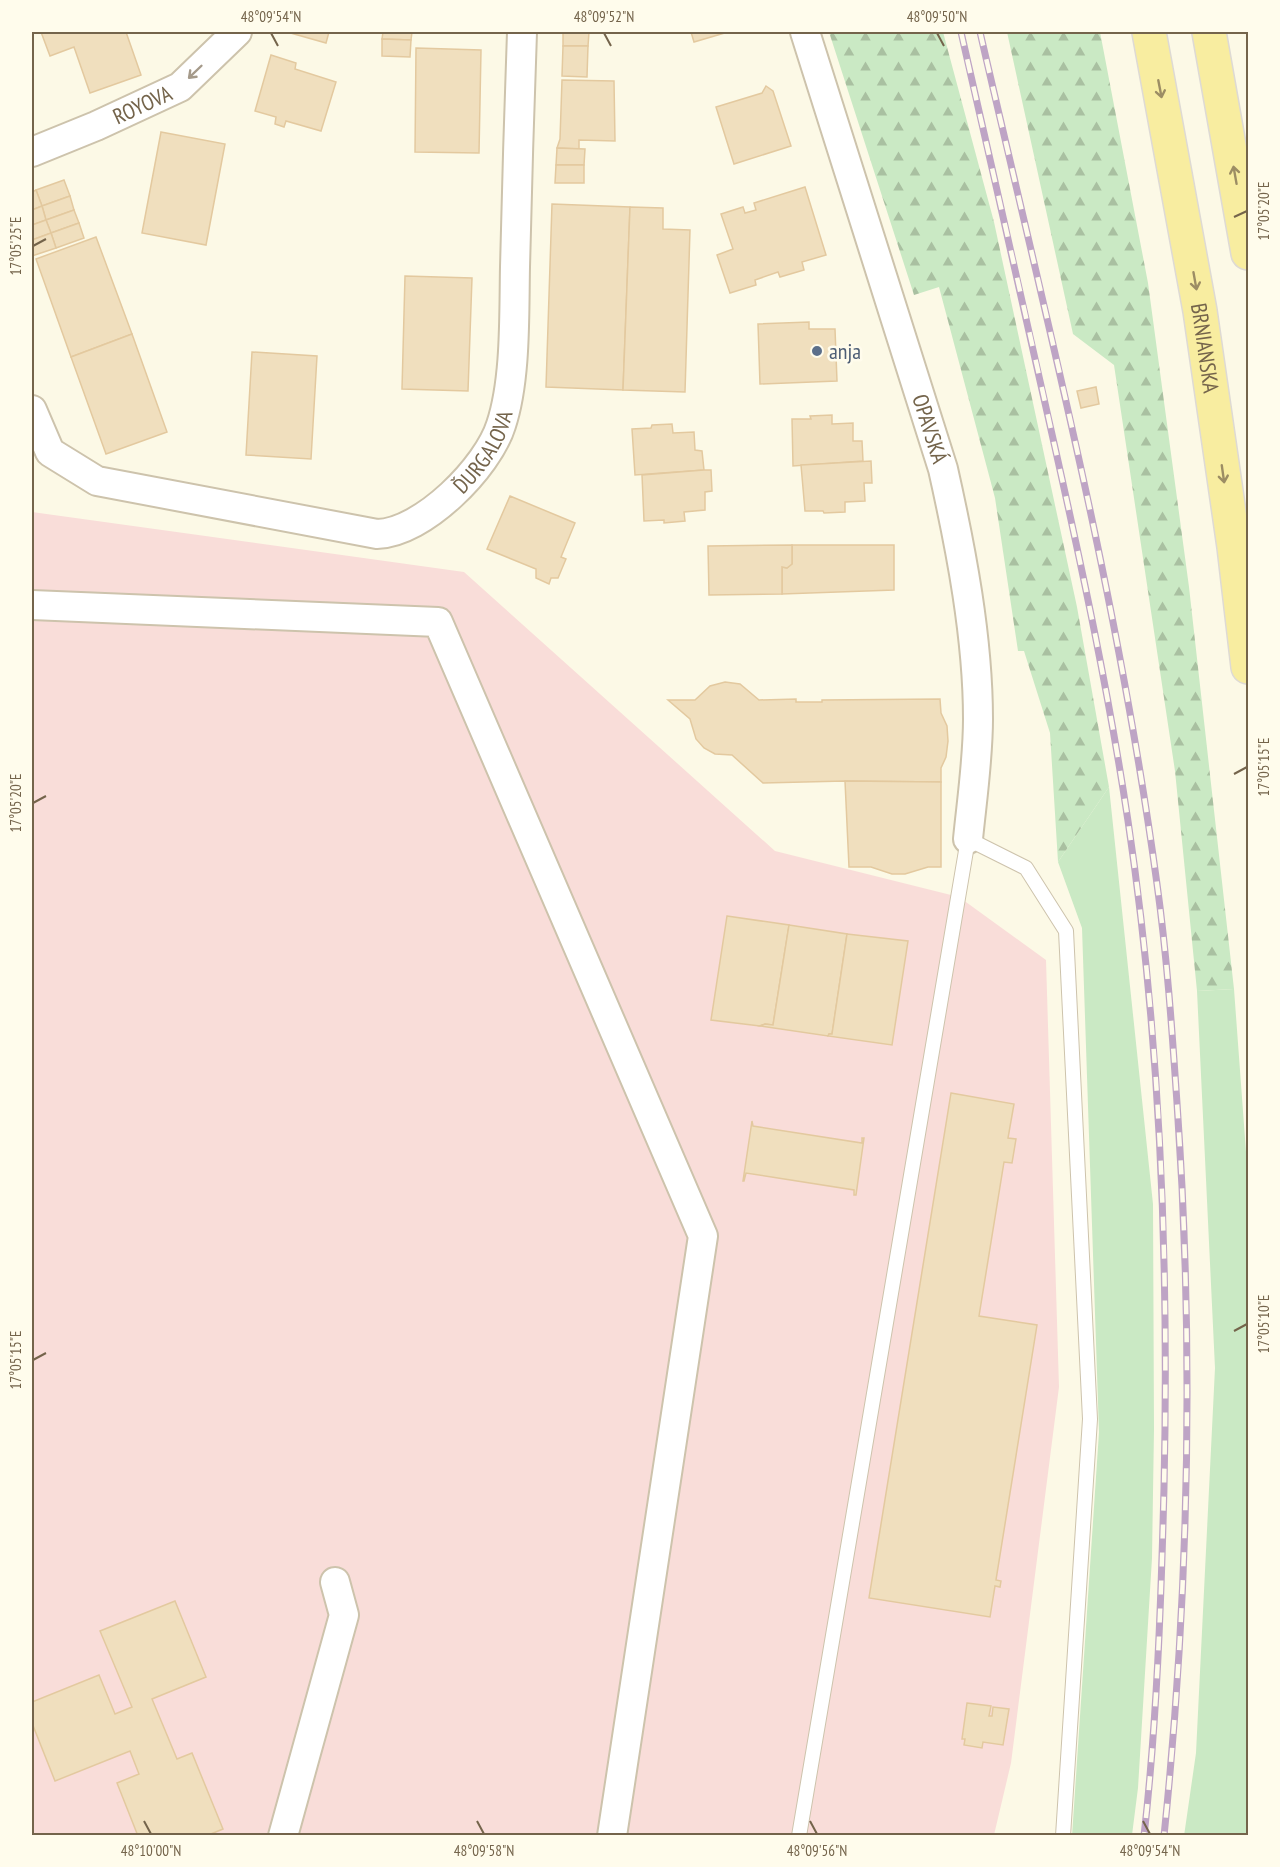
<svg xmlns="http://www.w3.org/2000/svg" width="1280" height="1867" font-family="'PT Sans Narrow',sans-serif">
<defs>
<pattern id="forest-firs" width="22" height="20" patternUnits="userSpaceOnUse" patternTransform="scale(1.5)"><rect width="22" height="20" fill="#cae9c4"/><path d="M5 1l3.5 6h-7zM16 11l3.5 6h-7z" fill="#a9c0a1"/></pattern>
</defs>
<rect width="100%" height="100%" fill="#fcf9e6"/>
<!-- medical -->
<polygon fill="#f9ddd9" points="32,512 464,572 775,851 959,897 1046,960 1059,1387 1011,1763 994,1835 32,1835"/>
<!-- grass -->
<g fill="#cae9c4">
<polygon points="1109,787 1153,1204 1154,1429 1152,1558 1138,1788 1132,1835 1072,1836 1099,1432 1082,928 1058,862"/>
<polygon points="1234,989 1248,1179 1248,1835 1184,1836 1196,1753 1215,1368 1197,991"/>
</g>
<!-- forest -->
<g fill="url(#forest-firs)">
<polygon points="829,32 943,32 994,222 1077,607 1109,787 1058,862 1050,733 1024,651 1018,651 995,498 939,287 914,295"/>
<polygon points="1007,32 1100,32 1148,283 1189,587 1234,989 1197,991 1175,771 1114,365 1073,334"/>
</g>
<!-- building -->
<g fill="#f0dfbe" stroke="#e3c99f" stroke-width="1.5">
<polygon points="41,32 126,32 141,75 90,93 74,47 50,56"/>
<polygon points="287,32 329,32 326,43"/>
<polygon points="383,32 412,32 411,40 382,39"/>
<polygon points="563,32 589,32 588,46 563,46"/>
<polygon points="691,32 728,32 694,42"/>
<polygon points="382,39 411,40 410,57 382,56"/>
<polygon points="563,46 588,46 587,77 562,76"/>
<polygon points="416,48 481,50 479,153 415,152"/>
<polygon points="271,55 296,63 295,69 336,82 321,131 286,121 284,127 275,124 276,117 255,111"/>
<polygon points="562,80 614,81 615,141 579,140 579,149 557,148 560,139"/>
<polygon points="766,86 773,91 791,146 734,164 716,107 762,93"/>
<polygon points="161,132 225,144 206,245 142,233"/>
<polygon points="557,148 585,149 584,165 556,165"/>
<polygon points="556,165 584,165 584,183 555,183"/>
<polygon points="64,180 70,196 42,206 36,190"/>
<polygon points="805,187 826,255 802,262 804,270 780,277 778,272 755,280 756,285 730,293 717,255 733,249 721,214 743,207 745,213 756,210 754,203"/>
<polygon points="36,190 42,206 32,210 32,192"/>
<polygon points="70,196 74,210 46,220 42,206"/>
<polygon points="552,204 630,207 623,390 546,387"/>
<polygon points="42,206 46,220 32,225 32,210"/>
<polygon points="630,207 663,208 663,229 690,230 685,392 623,390"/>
<polygon points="74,210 79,223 51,233 46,220"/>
<polygon points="46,220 51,233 32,240 32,225"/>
<polygon points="79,223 84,238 56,248 51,233"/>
<polygon points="51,233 56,248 32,256 32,240"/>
<polygon points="96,237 132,334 71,357 36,259"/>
<polygon points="405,276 472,278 468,391 402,389"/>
<polygon points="809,322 809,329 835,329 837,381 760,384 758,324"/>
<polygon points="132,334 167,432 106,454 71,357"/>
<polygon points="252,352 317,356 311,459 246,455"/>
<polygon points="1096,387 1099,404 1081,408 1077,391"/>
<polygon points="832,415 832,424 853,423 853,441 862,441 863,461 793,466 792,419 811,419 810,416"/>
<polygon points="672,424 673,433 694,432 695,450 702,451 704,470 635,475 632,429 651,428 652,425"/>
<polygon points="871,461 872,483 864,483 865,501 845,502 845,512 824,513 823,511 805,511 801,465"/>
<polygon points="704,470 711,470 712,491 705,492 705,510 684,512 685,521 664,523 664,520 644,521 642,475"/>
<polygon points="510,496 575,523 561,557 566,559 558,578 551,578 549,584 536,578 536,569 487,549"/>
<polygon points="792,545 894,545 894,590 782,594 782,567 787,568 792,564"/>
<polygon points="792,545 792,564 787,568 782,567 782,594 709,595 708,546"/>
<polygon points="725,682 740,684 759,700 796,699 796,702 822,702 822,700 940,699 941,713 947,726 948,741 946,757 941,768 941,782 845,781 763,783 732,755 715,754 704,748 696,739 690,719 668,700 695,700 710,686"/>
<polygon points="845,781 941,782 941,867 928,867 905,874 892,874 871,867 849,867"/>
<polygon points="727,916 789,925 773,1025 765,1024 760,1026 711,1020"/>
<polygon points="789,925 847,934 832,1034 829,1034 828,1036 760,1026 765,1024 773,1025"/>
<polygon points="847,934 908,941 892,1045 828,1036 829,1034 832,1034"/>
<polygon points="951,1093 1014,1104 1008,1138 1016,1139 1012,1163 1004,1162 979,1316 1037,1325 996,1580 1001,1581 1000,1587 995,1586 990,1617 869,1598"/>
<polygon points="752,1121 753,1126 862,1143 862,1138 864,1138 856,1195 854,1195 854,1190 746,1173 744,1181 743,1181"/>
<polygon points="175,1601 206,1677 152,1699 177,1759 192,1753 223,1829 206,1836 138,1836 117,1783 139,1774 130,1751 55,1781 32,1723 32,1702 99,1675 115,1714 132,1707 100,1631"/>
<polygon points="967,1703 991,1706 989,1716 992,1716 993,1707 1009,1709 1003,1745 983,1742 982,1748 964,1745 965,1739 962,1739"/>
</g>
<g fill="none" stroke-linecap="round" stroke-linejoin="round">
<!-- lane casing -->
<g stroke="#cdc3ac" stroke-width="16">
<polyline id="lane" points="799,1836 968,839 1026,868 1066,931 1090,1419 1063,1836"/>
</g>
<!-- street casing -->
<g stroke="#cdc3ac" stroke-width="32">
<g id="street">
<path id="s1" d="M805,32L943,469C961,549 978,637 978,719C978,759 972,799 968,839"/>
<path id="s2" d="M32,152L96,126L180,87L237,32"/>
<path id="s3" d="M32,410L50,452L97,481L377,534C423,533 488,467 501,425C516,380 514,315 515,267C517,189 519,110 522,32"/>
<polyline points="32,605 438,622 703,1236 612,1836"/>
<polyline points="283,1836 344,1615 335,1582"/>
</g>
</g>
<!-- primary casing -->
<g stroke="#dedad4" stroke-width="36">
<g id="primary">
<path id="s4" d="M1149,32L1200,311L1234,547L1248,667"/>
<polyline points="1209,32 1248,253"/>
</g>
</g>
<!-- lane -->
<use href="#lane" stroke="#fff" stroke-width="14"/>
<!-- street -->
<use href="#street" stroke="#fff" stroke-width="28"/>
<!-- primary -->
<use href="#primary" stroke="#f8eda0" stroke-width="33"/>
<!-- rail casing -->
<g stroke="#bea4c5" stroke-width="7">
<g id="rail">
<path d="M961,32C992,169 1024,306 1054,443C1082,568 1109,694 1128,821C1161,1041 1169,1265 1164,1488C1161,1604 1157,1720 1144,1836"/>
<path d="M980,32C1045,314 1118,596 1157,884C1167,956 1172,1030 1177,1103C1194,1346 1189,1593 1164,1836"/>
</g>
</g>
<!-- rail -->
<use href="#rail" stroke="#fffcec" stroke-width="4.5" stroke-dasharray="14" stroke-linecap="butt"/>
</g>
<!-- one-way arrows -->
<defs><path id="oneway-shaft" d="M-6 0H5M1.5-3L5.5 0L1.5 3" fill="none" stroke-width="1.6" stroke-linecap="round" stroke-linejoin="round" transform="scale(1.5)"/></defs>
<use stroke="#a59a8a" href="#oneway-shaft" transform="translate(195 72) rotate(136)"/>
<g stroke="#9c8d64">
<use href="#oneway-shaft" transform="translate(1160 89) rotate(79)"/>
<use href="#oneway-shaft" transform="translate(1235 175) rotate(-100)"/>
<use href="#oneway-shaft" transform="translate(1195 281) rotate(80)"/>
<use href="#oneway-shaft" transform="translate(1223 474) rotate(82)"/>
</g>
<!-- ticks -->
<path fill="none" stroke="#74644b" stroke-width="2" d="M271,33L278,46M604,33L611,46M937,33L944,46M1234,217L1247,211M33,246L46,239M1234,774L1247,767M33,803L46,796M1234,1331L1247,1324M33,1360L46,1353M144,1821L151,1834M477,1821L484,1834M810,1821L817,1834M1143,1821L1150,1834"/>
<!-- markers -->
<circle fill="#5c6f8a" stroke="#fffcec" stroke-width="2" cx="817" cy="351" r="6"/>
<g text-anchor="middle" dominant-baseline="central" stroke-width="5" stroke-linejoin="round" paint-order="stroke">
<!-- street labels -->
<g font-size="22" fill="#74644b" stroke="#fffcec">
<text stroke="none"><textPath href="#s2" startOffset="120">ROYOVA</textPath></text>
<text stroke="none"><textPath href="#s4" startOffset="321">BRNIANSKA</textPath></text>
<text stroke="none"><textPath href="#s1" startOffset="416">OPAVSKÁ</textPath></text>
<text stroke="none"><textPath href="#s3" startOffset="526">ĎURGALOVA</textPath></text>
</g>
<!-- service labels -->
<g font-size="22" fill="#4e5e75" stroke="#fffcec" text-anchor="start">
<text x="829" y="351">anja</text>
</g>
</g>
<!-- border -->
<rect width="1280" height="1867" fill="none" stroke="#fffcec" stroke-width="66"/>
<rect x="33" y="33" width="1214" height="1801" fill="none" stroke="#74644b" stroke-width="2"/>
<g font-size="15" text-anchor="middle" fill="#74644b">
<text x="271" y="22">48°09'54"N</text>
<text x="604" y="22">48°09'52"N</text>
<text x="937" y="22">48°09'50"N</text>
<text transform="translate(1264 211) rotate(-90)" y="5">17°05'20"E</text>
<text transform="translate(16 246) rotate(-90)" y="5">17°05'25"E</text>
<text transform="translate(1264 767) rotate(-90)" y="5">17°05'15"E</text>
<text transform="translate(16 803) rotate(-90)" y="5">17°05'20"E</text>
<text transform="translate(1264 1324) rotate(-90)" y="5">17°05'10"E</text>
<text transform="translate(16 1360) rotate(-90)" y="5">17°05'15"E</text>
<text x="151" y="1856">48°10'00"N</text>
<text x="484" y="1856">48°09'58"N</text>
<text x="817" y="1856">48°09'56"N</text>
<text x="1150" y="1856">48°09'54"N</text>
</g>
</svg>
